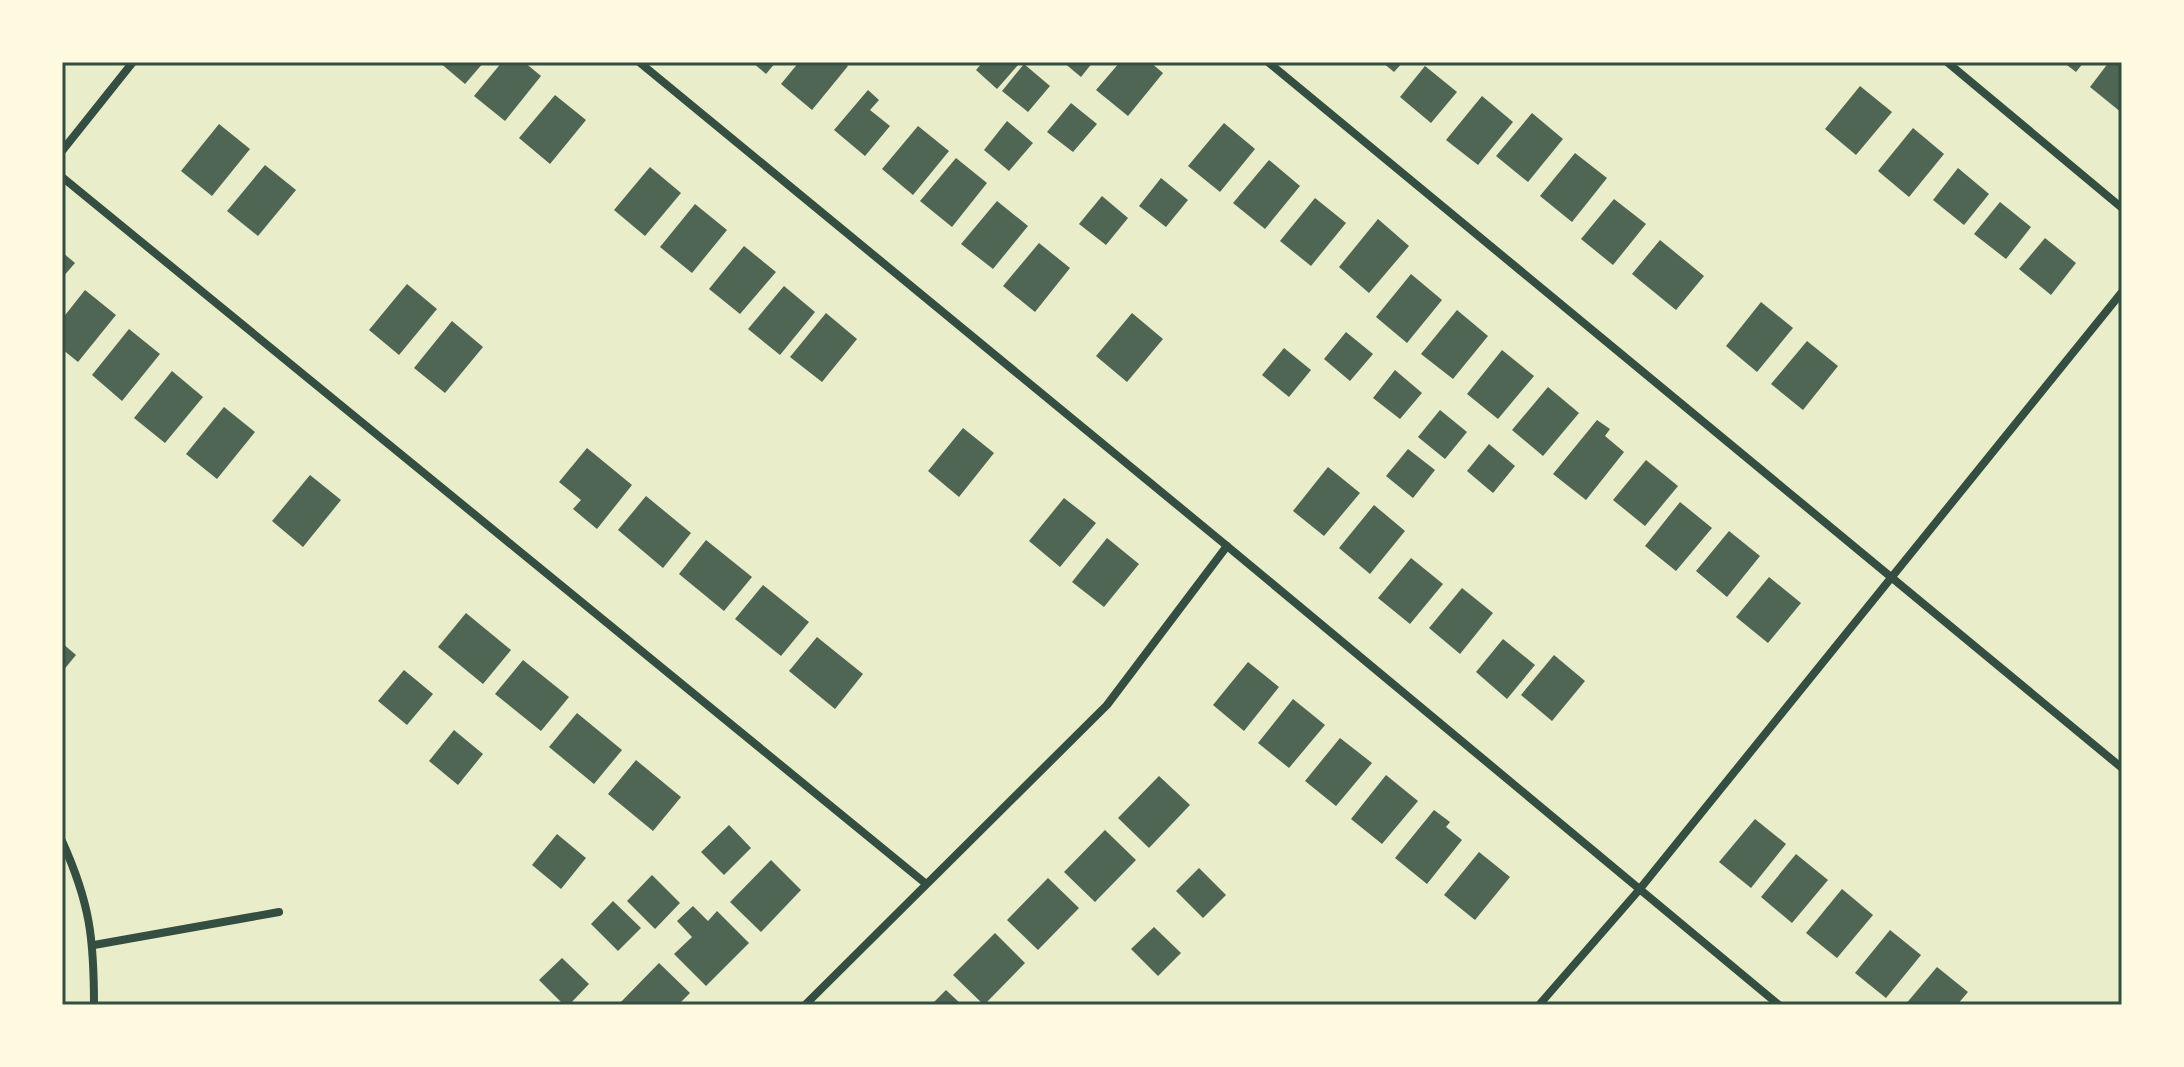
<svg xmlns="http://www.w3.org/2000/svg" width="2184" height="1067" font-family="'Public Sans',sans-serif">
<rect width="100%" height="100%" fill="#e9edc9"/>
<!-- building -->
<g fill="#4f6655">
<polygon points="439,62 484,62 465,84"/>
<polygon points="502,62 524,62 541,76 505,121 474,96"/>
<polygon points="752,62 776,62 766,74"/>
<polygon points="799,62 842,62 848,66 812,110 781,84"/>
<polygon points="983,62 1015,62 1018,65 997,89 976,70"/>
<polygon points="1063,62 1093,62 1081,77"/>
<polygon points="1120,62 1150,62 1163,73 1128,116 1096,90"/>
<polygon points="1382,62 1403,62 1394,72"/>
<polygon points="2063,62 2084,62 2076,72"/>
<polygon points="2109,62 2122,62 2122,113 2090,87"/>
<polygon points="1024,64 1050,86 1028,112 1002,91"/>
<polygon points="1425,66 1457,92 1431,123 1400,97"/>
<polygon points="1860,86 1892,112 1856,155 1825,129"/>
<polygon points="868,90 879,100 870,110 890,126 865,156 834,130"/>
<polygon points="555,95 586,120 550,164 519,138"/>
<polygon points="1482,96 1513,122 1478,165 1446,140"/>
<polygon points="1071,103 1097,124 1073,152 1047,132"/>
<polygon points="1532,113 1563,139 1528,182 1496,156"/>
<polygon points="1007,121 1033,143 1009,171 984,150"/>
<polygon points="1224,123 1255,149 1220,192 1188,166"/>
<polygon points="219,124 250,149 212,196 181,171"/>
<polygon points="918,126 949,151 913,195 882,169"/>
<polygon points="1913,128 1944,154 1909,197 1878,171"/>
<polygon points="1575,153 1607,178 1572,222 1540,196"/>
<polygon points="956,158 987,183 952,227 920,201"/>
<polygon points="1269,160 1300,186 1265,229 1233,203"/>
<polygon points="265,165 296,190 258,236 227,211"/>
<polygon points="650,167 681,193 645,236 614,210"/>
<polygon points="1958,168 1989,194 1964,225 1933,200"/>
<polygon points="1161,178 1188,200 1166,227 1139,206"/>
<polygon points="1102,196 1128,218 1106,245 1079,224"/>
<polygon points="1315,198 1346,223 1311,266 1280,241"/>
<polygon points="1614,199 1646,224 1613,265 1581,239"/>
<polygon points="997,201 1028,226 993,269 961,244"/>
<polygon points="2000,202 2031,227 2006,259 1974,234"/>
<polygon points="695,204 727,230 692,273 660,247"/>
<polygon points="1378,219 1409,246 1369,293 1339,267"/>
<polygon points="2045,238 2076,263 2051,295 2019,269"/>
<polygon points="1660,240 1704,276 1676,310 1632,274"/>
<polygon points="1039,243 1070,268 1035,312 1003,286"/>
<polygon points="744,246 776,272 740,314 709,289"/>
<polygon points="62,252 75,263 62,278"/>
<polygon points="1411,274 1442,300 1407,343 1376,317"/>
<polygon points="407,284 437,309 399,355 369,330"/>
<polygon points="784,286 815,312 780,355 748,329"/>
<polygon points="85,290 116,315 78,362 62,349 62,319"/>
<polygon points="1761,302 1793,328 1757,372 1726,346"/>
<polygon points="1457,310 1488,336 1453,379 1421,354"/>
<polygon points="826,313 857,339 822,382 790,357"/>
<polygon points="1132,313 1163,339 1127,382 1096,356"/>
<polygon points="452,321 483,347 445,393 414,368"/>
<polygon points="129,329 160,354 122,401 92,375"/>
<polygon points="1346,332 1373,354 1350,381 1324,359"/>
<polygon points="1807,341 1838,366 1803,410 1771,384"/>
<polygon points="1284,348 1311,370 1289,397 1262,375"/>
<polygon points="1502,350 1534,376 1498,419 1467,394"/>
<polygon points="1395,370 1422,393 1400,419 1373,398"/>
<polygon points="172,371 203,397 165,443 134,418"/>
<polygon points="1548,387 1579,413 1543,456 1512,430"/>
<polygon points="224,407 255,432 217,479 186,454"/>
<polygon points="1440,410 1467,432 1445,459 1418,437"/>
<polygon points="1597,420 1610,429 1605,436 1624,452 1586,500 1553,474"/>
<polygon points="963,428 994,453 959,497 928,471"/>
<polygon points="1489,444 1515,466 1493,493 1467,471"/>
<polygon points="587,448 632,485 597,529 573,509 581,500 559,482"/>
<polygon points="1408,449 1435,470 1413,498 1386,476"/>
<polygon points="1646,460 1678,486 1645,526 1613,500"/>
<polygon points="1328,467 1360,493 1324,536 1293,511"/>
<polygon points="310,475 341,500 303,547 272,521"/>
<polygon points="646,496 691,533 663,568 618,530"/>
<polygon points="1064,498 1096,523 1060,567 1029,541"/>
<polygon points="1680,502 1712,528 1676,571 1645,546"/>
<polygon points="1374,505 1405,531 1370,574 1339,548"/>
<polygon points="1729,531 1760,556 1727,597 1696,571"/>
<polygon points="1107,538 1139,564 1104,607 1072,582"/>
<polygon points="706,540 752,577 724,611 679,574"/>
<polygon points="1411,558 1443,584 1410,624 1378,598"/>
<polygon points="1769,577 1801,603 1768,643 1736,617"/>
<polygon points="763,585 809,622 781,656 735,619"/>
<polygon points="1462,588 1493,613 1460,654 1429,628"/>
<polygon points="466,613 511,650 483,684 438,647"/>
<polygon points="817,637 863,674 835,709 789,671"/>
<polygon points="1503,639 1535,665 1507,699 1476,672"/>
<polygon points="62,643 76,655 62,672"/>
<polygon points="1554,655 1585,681 1552,721 1521,695"/>
<polygon points="523,660 569,697 541,731 495,694"/>
<polygon points="1248,662 1279,687 1244,731 1213,705"/>
<polygon points="404,670 433,694 407,725 378,701"/>
<polygon points="1293,699 1325,725 1289,768 1258,743"/>
<polygon points="577,713 622,750 594,784 549,747"/>
<polygon points="454,730 483,754 458,785 429,761"/>
<polygon points="1340,738 1372,763 1336,806 1305,781"/>
<polygon points="636,760 681,797 653,831 608,794"/>
<polygon points="1386,775 1418,801 1382,844 1351,819"/>
<polygon points="1159,776 1190,805 1149,848 1118,818"/>
<polygon points="1434,810 1450,822 1446,827 1462,840 1427,884 1395,858"/>
<polygon points="1755,819 1786,844 1751,888 1719,862"/>
<polygon points="729,825 751,848 724,875 701,852"/>
<polygon points="1105,830 1136,860 1095,902 1064,872"/>
<polygon points="557,834 586,858 561,889 532,865"/>
<polygon points="1479,852 1510,877 1475,920 1444,895"/>
<polygon points="1796,854 1828,880 1792,923 1761,897"/>
<polygon points="771,860 801,890 761,932 730,902"/>
<polygon points="1199,868 1226,895 1203,918 1176,891"/>
<polygon points="652,875 680,903 655,929 627,901"/>
<polygon points="1048,878 1079,908 1038,950 1007,920"/>
<polygon points="1842,889 1873,915 1837,958 1806,933"/>
<polygon points="613,901 641,928 618,951 591,924"/>
<polygon points="693,906 708,921 717,911 749,943 706,986 674,954 692,937 677,921"/>
<polygon points="1154,927 1181,953 1158,976 1131,949"/>
<polygon points="1890,930 1921,955 1886,998 1855,973"/>
<polygon points="995,933 1025,963 984,1005 953,975"/>
<polygon points="562,958 589,984 569,1005 564,1005 539,980"/>
<polygon points="659,963 690,993 678,1005 618,1005"/>
<polygon points="1937,967 1968,992 1957,1005 1905,1005"/>
<polygon points="946,990 962,1005 931,1005"/>
</g>
<g fill="none" stroke-linecap="round" stroke-linejoin="round">
<!-- minor -->
<g stroke="#344e41" stroke-width="8">
<polyline points="639,62 1227,546 1779,1005"/>
<polyline points="1268,62 2122,768"/>
<polyline points="1947,62 2122,208"/>
<polyline points="62,151 133,62"/>
<polyline points="62,177 925,883"/>
<path d="M62,841C90,903 94,938 94,1005"/>
<polyline points="94,945 279,912"/>
<polyline points="805,1005 1107,705 1227,546"/>
<polyline points="1539,1005 1639,890 2122,292"/>
</g>
</g>
<!-- border -->
<rect width="2184" height="1067" fill="none" stroke="#fefae0" stroke-width="128"/>
<rect x="64" y="64" width="2056" height="939" fill="none" stroke="#344e41" stroke-width="3"/>
</svg>
